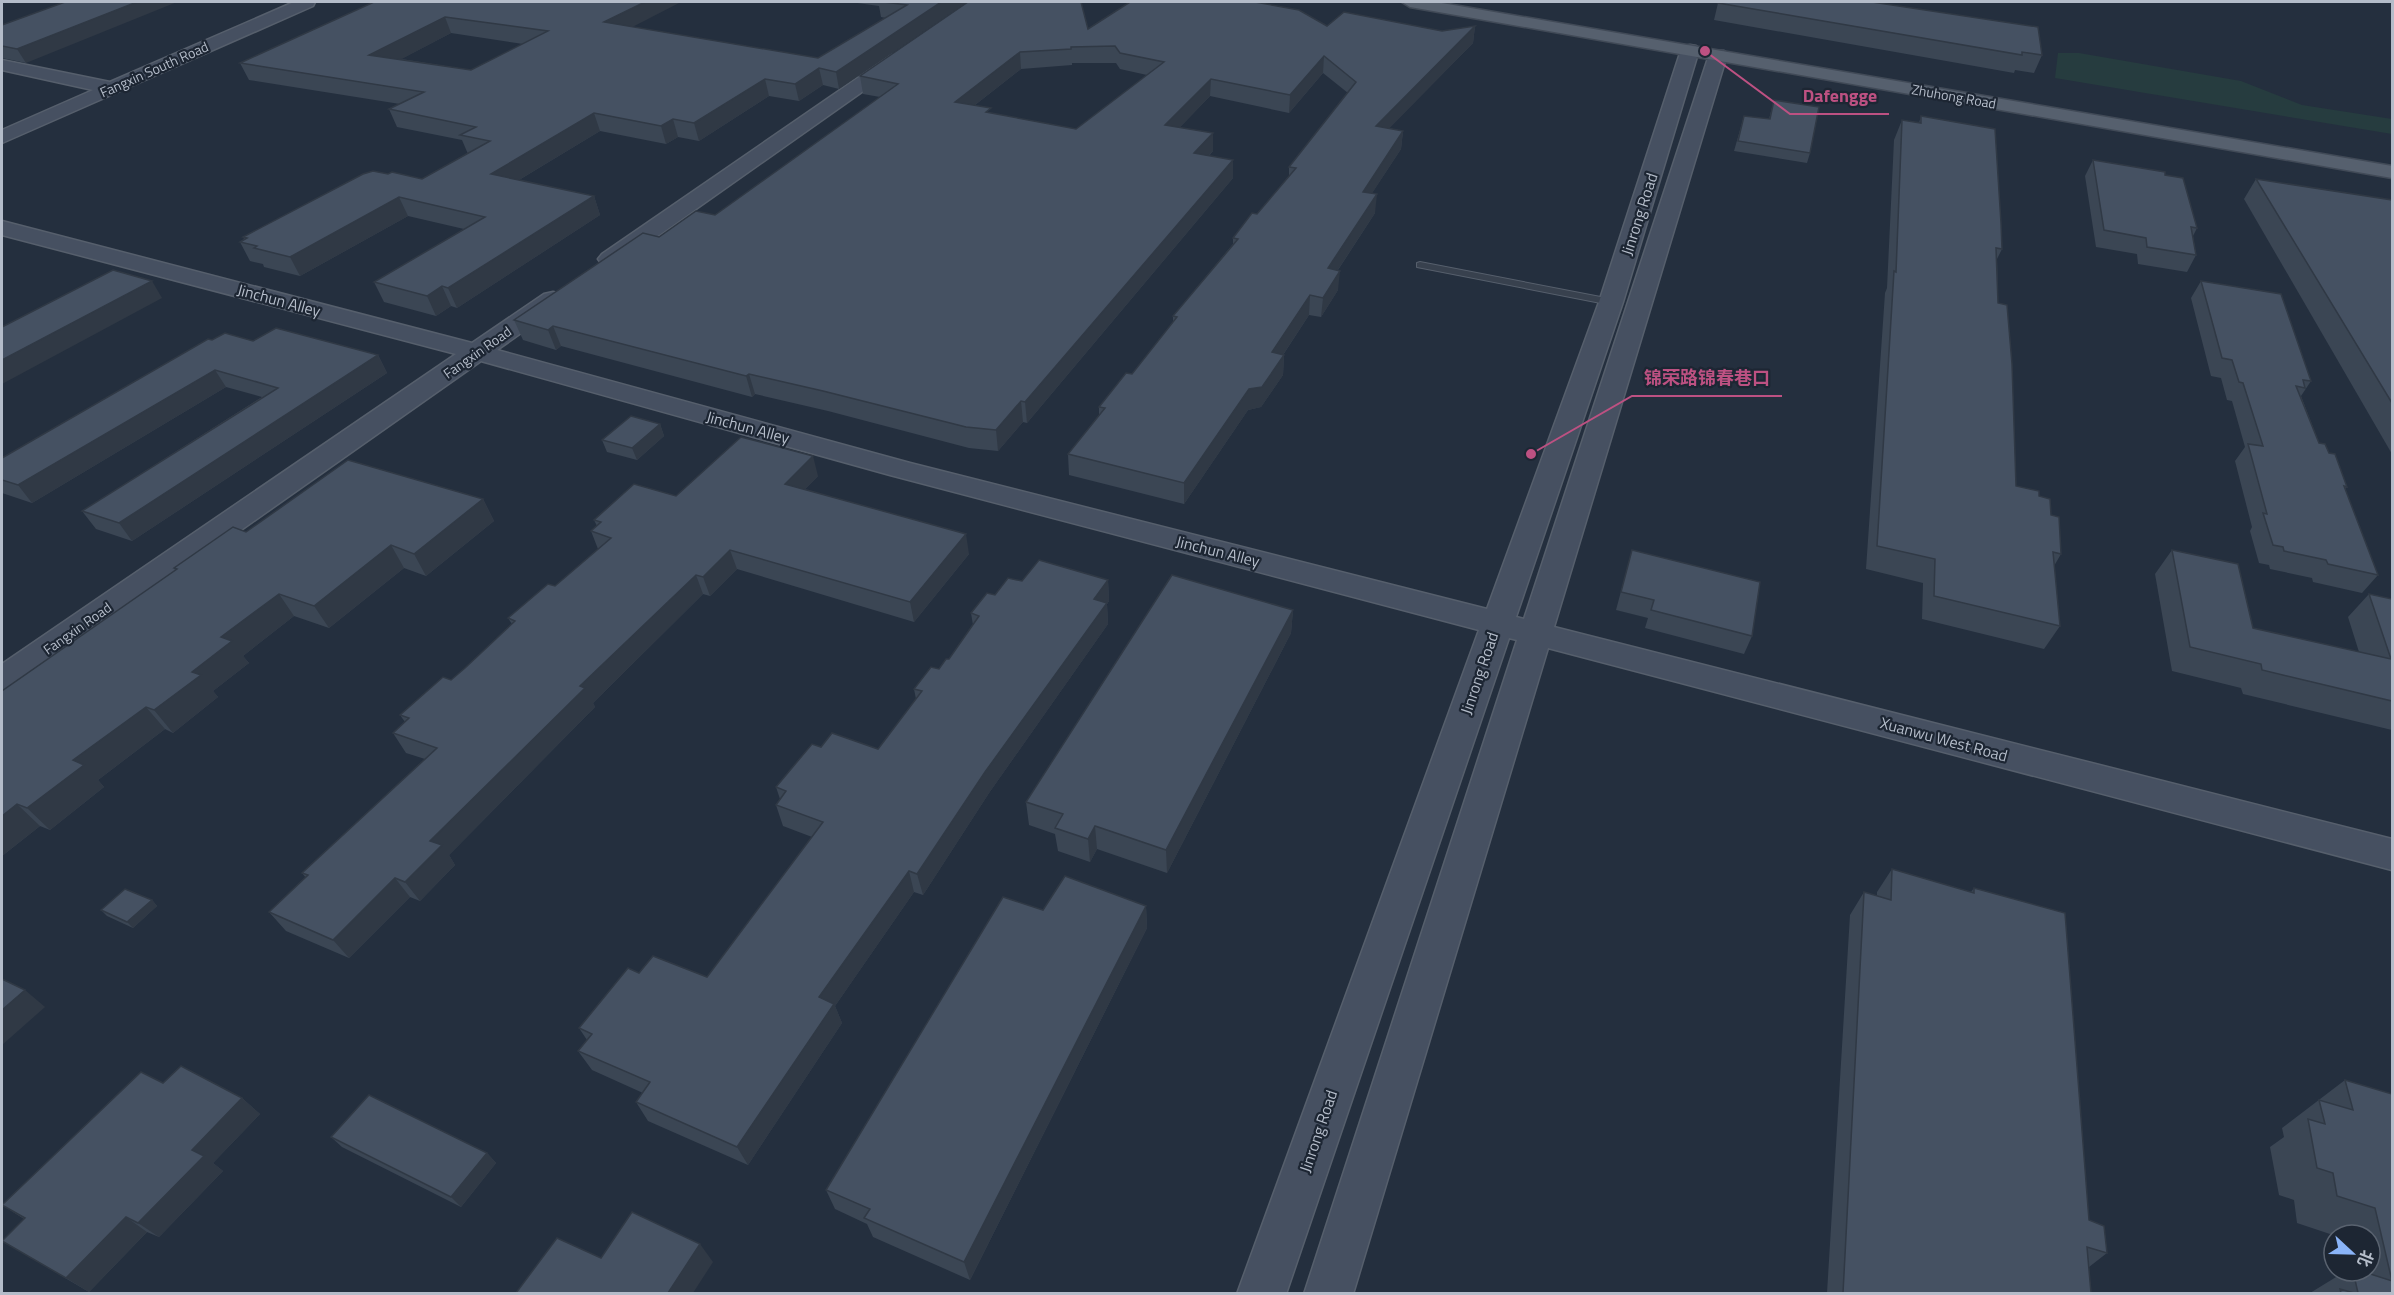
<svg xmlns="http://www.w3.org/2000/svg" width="2394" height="1295" font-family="'Titillium Web','Noto Sans SC',sans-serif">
<rect width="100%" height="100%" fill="#242f3e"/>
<!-- green -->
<polygon fill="#263c3f" points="2058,53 2079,53 2241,81 2302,105 2392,119 2392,134 2055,78"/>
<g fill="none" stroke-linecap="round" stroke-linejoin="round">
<!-- lane casing -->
<g stroke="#565f6c" stroke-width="2">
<polygon id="lane" points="1420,262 1611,299 1616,302 1611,305 1417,267 1417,263"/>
</g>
<!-- secondary casing -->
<g stroke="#565f6c" stroke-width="3">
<g id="secondary">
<polygon points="294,2 315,2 313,6 2,143 2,130 93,90 2,70 2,60 110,82"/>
<polygon points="1690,45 1696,46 1699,50 1623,302 1516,617 1524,619 1709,55 1712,51 1724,51 1727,55 1554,627 2392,839 2392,870 1548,648 1353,1294 1304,1294 1517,640 1509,638 1286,1294 1237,1294 1479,630 890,475 481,361 14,690 2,693 2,664 456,354 2,235 2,221 472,343 544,294 553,292 562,294 565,299 562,304 497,350 910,463 1487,609 1599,302 1681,50 1684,46"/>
<polygon points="897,54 903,55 906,59 903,63 618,264 610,266 602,264 598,259 602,254 891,55"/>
</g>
</g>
<!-- primary casing -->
<g stroke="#414a57" stroke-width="3">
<polygon id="primary" points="1402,2 1436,2 2392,166 2392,178 1410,7"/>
</g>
<!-- lane -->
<use href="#lane" fill="#38414e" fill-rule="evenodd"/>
<!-- secondary -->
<use href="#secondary" fill="#465061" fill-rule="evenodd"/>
<!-- primary -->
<use href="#primary" fill="#56606e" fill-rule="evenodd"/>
</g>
<!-- wall -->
<g fill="#3b4654" fill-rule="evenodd">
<polygon points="65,2 26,63 2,58 2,25"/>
<path d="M374,2L632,27L818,58L886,18L881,17L879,6L850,2H967L839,89L823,85L799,101L769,96L699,141L678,137L666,144L600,131L519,180L594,196L600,215L457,308L451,306L436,316L384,302L374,282L464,229L408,216L300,276L264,267L263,264L250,261L240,242L244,239L243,237L388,174L422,179L468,154L462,140L397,127L389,109L400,104L249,80L240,63ZM451,33L523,44L471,70L401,59Z"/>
<polygon points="1718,3 2042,55 2034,73 2015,70 2014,73 1714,20"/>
<path d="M1327,26L1442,31L1475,26L1473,43L1389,128L1403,131L1401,149L1372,193L1375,213L1338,270V290L1321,317L1309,315L1283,355H1284L1283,375L1261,407L1248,410L1184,504L1069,475L1068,454L1099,415V407L1132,374L1173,322V316L1233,244V238L1257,214L1289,176V167L1348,93L1323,73L1289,113L1210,96L1180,127L1213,151L1209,156L1233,178L1027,423L1023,422L998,451L969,448L828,411L755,394L752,397L561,346L556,350L523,340L514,320L659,237L715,215L880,97L863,94L860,76L1088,29ZM1072,63H1116L1120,69L1147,75L1076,129L992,114L975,105L1021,69L1072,65Z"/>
<polygon points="1774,100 1810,153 1807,163 1734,151 1744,116 1769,119"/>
<polygon points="1921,116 2002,249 1997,259 1998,303 2016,486 2039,496 2051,515 2061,554 2054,566 2060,626 2044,649 1922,619 1923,583 1866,569 1885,293 1887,288 1894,140 1902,120 1919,123"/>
<polygon points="2093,160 2165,175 2197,228 2193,236 2196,255 2187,272 2138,264 2137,254 2096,247 2085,176"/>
<polygon points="2256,179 2392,200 2392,454 2244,199"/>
<polygon points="2201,281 2311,381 2301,396 2319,443 2329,453 2347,487 2345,489 2378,575 2362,593 2313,582 2312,578 2270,569 2269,565 2259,563 2250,531 2252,527 2235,461 2245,447 2232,401 2227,400 2221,378 2211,376 2191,298"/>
<polygon points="212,340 253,341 378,355 387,373 132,541 96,529 82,511 262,397 226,387 32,503 2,493 2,458"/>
<polygon points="660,424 664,436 637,460 607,452 602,440"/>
<polygon points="818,476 804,490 969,554 914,622 737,569 710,596 703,594 593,703 595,707 449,855 455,865 420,901 410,897 349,958 286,931 269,912 306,878 302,873 425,759 406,753 393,733 405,722 400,715 451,680 465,668 512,624 508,618 555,586 598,549 591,531 597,526 594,520 676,496"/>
<polygon points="483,499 494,521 426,576 404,568 329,628 294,616 243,656 249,663 213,691 218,697 173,733 165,729 98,780 104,787 50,830 40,826 2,856 2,691 175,571 174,568 246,532"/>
<polygon points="1632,550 1752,636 1744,654 1645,628 1648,618 1616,610"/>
<polygon points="2172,550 2253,628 2359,652 2348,617 2369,594 2392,599 2392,730 2243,694 2241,688 2172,671 2155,574"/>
<polygon points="1108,580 1109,601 1107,604 1108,624 989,793 923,895 914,892 835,1006 842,1023 748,1165 648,1121 636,1102 643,1093 592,1070 578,1051 587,1040 579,1028 639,973 707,977 812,837 783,826 776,805 780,799 776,787 821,747 878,749 916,699 914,689 939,669 949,659 973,625 971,613 995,595 1022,581"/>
<polygon points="1293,610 1291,633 1167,873 1097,849 1090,862 1058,851 1055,834 1029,825 1026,802"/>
<polygon points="1892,869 1971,892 1974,888 2089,1220 2107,1253 2089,1267 2091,1293 1827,1293 1850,915 1864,892 1877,896 1877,892"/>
<polygon points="152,900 157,906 133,928 107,916 101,910"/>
<polygon points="1146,906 1147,928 970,1280 873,1237 867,1224 835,1209 826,1190 1043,910"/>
<polygon points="2345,1080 2392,1094 2392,1293 2310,1293 2341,1274 2341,1271 2370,1271 2370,1235 2334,1235 2334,1238 2333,1235 2297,1223 2294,1200 2279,1195 2270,1147 2284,1137 2282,1128"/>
<polygon points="163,1083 242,1098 260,1114 213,1163 223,1171 159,1237 147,1232 89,1292 2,1241 24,1219 2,1205"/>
<polygon points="331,1137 487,1153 496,1163 461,1207 342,1147"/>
</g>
<!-- shaded-wall -->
<g fill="#303945">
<polygon points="137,2 177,2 26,63 17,49"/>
<polygon points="645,2 681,2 609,39 604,22"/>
<polygon points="941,2 967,2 839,89 836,72"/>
<polygon points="445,17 451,33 377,72 369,55"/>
<polygon points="1475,26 1473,43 1374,144 1376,126"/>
<polygon points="1020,52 1021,69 957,119 955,102"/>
<polygon points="1324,56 1323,73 1289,113 1290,95"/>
<polygon points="819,68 823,85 799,101 795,84"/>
<polygon points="765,79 769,96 699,141 694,123"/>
<polygon points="1211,79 1210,96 1166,142 1165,125"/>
<polygon points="594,113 600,131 499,192 491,174"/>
<polygon points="673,119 678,137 666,144 661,126"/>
<polygon points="1403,131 1401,149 1361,210 1363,192"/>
<polygon points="1213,133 1213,151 1194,171 1194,153"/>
<polygon points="1233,160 1233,178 1027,423 1025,402"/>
<polygon points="1377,194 1375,213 1326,288 1328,268"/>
<polygon points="594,196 600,215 457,308 448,288"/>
<polygon points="399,197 408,216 300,276 290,257"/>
<polygon points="1340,271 1338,290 1321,317 1323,298"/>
<polygon points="152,281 162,298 2,384 2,360"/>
<polygon points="442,286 451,306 436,316 427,296"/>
<polygon points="1310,295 1309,315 1271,373 1272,352"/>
<polygon points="553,326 561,346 556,350 548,330"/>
<polygon points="378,355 387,373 132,541 119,523"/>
<polygon points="1284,355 1283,375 1261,407 1248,410 1184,504 1184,483 1249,389"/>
<polygon points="215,370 226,387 32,503 18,485"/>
<polygon points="749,374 755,394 752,397 746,376"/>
<polygon points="1021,401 1023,422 998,451 996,430"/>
<polygon points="660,424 664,436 637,460 632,448"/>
<polygon points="813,456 818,476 790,504 785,484"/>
<polygon points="483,499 494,521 426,576 414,554"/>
<polygon points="966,534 969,554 914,622 910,602"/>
<polygon points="391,545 404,568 329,628 314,606"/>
<polygon points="730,550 737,569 710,596 703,577"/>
<polygon points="696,575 703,594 593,703 595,707 449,855 455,865 420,901 405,882 430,841 580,686"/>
<polygon points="1108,580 1109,601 1107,604 1108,624 989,793 923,895 917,874 1094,599"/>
<polygon points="279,594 294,616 243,656 249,663 213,691 218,697 173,733 154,710 192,672 221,637"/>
<polygon points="1293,610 1291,633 1167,873 1166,850"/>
<polygon points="146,707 165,729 98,780 104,787 50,830 27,808 73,760"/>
<polygon points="17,804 40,826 2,856 2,816"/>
<polygon points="1095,826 1097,849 1090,862 1088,839"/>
<polygon points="909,871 914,892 835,1006 842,1023 748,1165 737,1147 819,997"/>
<polygon points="395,878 410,897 349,958 333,940"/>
<polygon points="152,900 157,906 133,928 127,922"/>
<polygon points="1146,906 1147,928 970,1280 964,1262"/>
<polygon points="25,990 45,1007 2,1045 2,1010"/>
<polygon points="242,1098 260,1114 213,1163 223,1171 159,1237 138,1223 192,1150"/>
<polygon points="487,1153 496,1163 461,1207 451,1197"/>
<polygon points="126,1217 147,1232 89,1292 66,1278"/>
<polygon points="700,1244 713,1262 693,1293 668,1293"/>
</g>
<!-- building -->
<g fill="#455162" stroke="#303945" stroke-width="1.5" fill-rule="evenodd">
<polygon points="65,2 137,2 17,49 2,46 2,25"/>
<path d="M374,2H645L604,22L818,58L907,5L884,2H941L836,72L819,68L795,84L765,79L694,123L673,119L661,126L594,113L491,174L594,196L448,288L442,286L427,296L374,282L485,217L399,197L290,257L254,248L257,246L240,242L247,238L243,237L363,174L373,171L388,174L392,172L422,179L490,141L460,135L476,127L389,109L424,92L240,63ZM445,17L548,31L471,70L369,55Z"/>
<path d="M968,2H1081L1088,29L1130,2H1255L1299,10L1327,26L1344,12L1442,31L1475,26L1376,126L1403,131L1363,192L1377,194L1328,268L1340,271L1323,298L1310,295L1272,352L1284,355L1262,387L1249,389L1184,483L1068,454L1105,408L1099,407L1126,373L1132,374L1177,317L1173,316L1238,239L1233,238L1252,213L1257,214L1296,168L1289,167L1356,82L1324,56L1290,95L1211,79L1165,125L1213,133L1194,153L1233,160L1025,402L1021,401L996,430L966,427L823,391L749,374L746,376L553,326L548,330L514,320L643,233L659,237L696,211L715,215L898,84L860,76ZM1115,46L1120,53L1164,62L1076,129L986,112L991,108L955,102L1020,52L1071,49V47Z"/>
<polygon points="1719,2 1872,2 2038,27 2042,55 2022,52 2022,55 1718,3"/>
<polygon points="1774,100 1819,107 1810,153 1738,141 1744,116 1770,119"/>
<polygon points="1921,116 1995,129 2001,223 2002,249 1996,248 1998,303 2007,305 2012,364 2016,486 2039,491 2039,496 2050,499 2051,515 2059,517 2061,554 2053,552 2060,626 1934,596 1935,559 1877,546 1894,271 1896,272 1902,120 1921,123"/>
<polygon points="2093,160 2165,172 2165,175 2183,178 2197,228 2191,227 2196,255 2147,247 2146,238 2104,230"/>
<polygon points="2256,179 2392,200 2392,403"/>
<polygon points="113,270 152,281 2,360 2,327"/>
<polygon points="2201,281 2281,294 2311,381 2303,380 2305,388 2296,386 2319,443 2325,444 2329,453 2335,454 2347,487 2344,486 2378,575 2328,564 2326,560 2284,551 2283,547 2273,545 2263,513 2267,514 2248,444 2263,446 2243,383 2239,382 2232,360 2222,358"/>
<polygon points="276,328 378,355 119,523 82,511 278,388 215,370 18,485 2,480 2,458 208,339 212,340 225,333 253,341"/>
<polygon points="631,416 660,424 632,448 602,440"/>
<polygon points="741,437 813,456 785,484 966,534 910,602 730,550 703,577 696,575 580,686 585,688 430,841 442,845 405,882 395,878 333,940 269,912 308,875 302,873 437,748 393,733 409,718 400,715 443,677 451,680 465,668 515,621 508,618 548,584 555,586 611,538 591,531 601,522 594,520 634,484 676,496"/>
<polygon points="348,460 483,499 414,554 391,545 314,606 279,594 221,637 232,641 192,672 201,675 154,710 146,707 73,760 84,765 27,808 17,804 2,816 2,691 177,569 174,568 233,527 246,532"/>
<polygon points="1632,550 1760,582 1752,636 1651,610 1654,600 1621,592"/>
<polygon points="2172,550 2238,564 2253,628 2391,659 2369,594 2392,599 2392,701 2262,670 2261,664 2190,647"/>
<polygon points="1039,560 1108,580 1094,599 1107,603 985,772 917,874 909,871 819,997 834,1004 737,1147 636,1102 650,1082 578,1051 592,1034 579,1028 628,968 639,973 653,956 707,977 823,822 776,805 786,791 776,787 812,744 821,747 832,733 878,749 922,691 914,689 931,667 939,669 946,659 949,659 979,616 971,613 987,593 995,595 1008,578 1022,581"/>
<polygon points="1172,575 1293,610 1166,850 1095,826 1088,839 1055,828 1063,814 1026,802"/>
<polygon points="1892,869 1974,893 1974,888 2065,913 2089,1220 2104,1226 2107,1253 2087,1247 2091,1293 1843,1293 1864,892 1891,900"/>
<polygon points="1065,876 1146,906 964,1262 864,1218 870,1209 826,1190 1003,897 1043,910"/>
<polygon points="125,889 152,900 127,922 101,910"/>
<polygon points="2,979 25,990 2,1010"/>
<polygon points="181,1066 242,1098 192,1150 204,1156 138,1223 126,1217 66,1278 2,1241 25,1218 2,1205 141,1072 163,1083"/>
<polygon points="2345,1080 2392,1094 2392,1293 2358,1293 2353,1271 2361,1271 2392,1281 2375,1208 2337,1196 2333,1173 2317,1168 2308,1119 2325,1124 2319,1100 2353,1110"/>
<polygon points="369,1095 487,1153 451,1197 331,1137"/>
<polygon points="632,1212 700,1244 668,1293 516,1293 557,1238 601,1258"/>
<polygon points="2340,1289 2354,1293 2341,1293"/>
</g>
<g text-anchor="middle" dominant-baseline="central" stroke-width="4.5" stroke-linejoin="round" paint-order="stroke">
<!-- far-street labels -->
<g font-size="14" fill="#b4bcc9" stroke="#1d2633">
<text transform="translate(154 69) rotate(-24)">Fangxin South Road</text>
<text transform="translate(1954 96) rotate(10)">Zhuhong Road</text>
<text transform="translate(477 352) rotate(-35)">Fangxin Road</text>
<text transform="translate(77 628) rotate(-35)">Fangxin Road</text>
</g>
<!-- street labels -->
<g font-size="16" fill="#b4bcc9" stroke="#1d2633">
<text transform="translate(1639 214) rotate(-72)">Jinrong Road</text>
<text transform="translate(279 300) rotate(15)">Jinchun Alley</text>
<text transform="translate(748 427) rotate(15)">Jinchun Alley</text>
<text transform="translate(1218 551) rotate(14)">Jinchun Alley</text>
<text transform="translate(1479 673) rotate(-71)">Jinrong Road</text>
<text transform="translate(1944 739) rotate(15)">Xuanwu West Road</text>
<text transform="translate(1318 1131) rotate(-71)">Jinrong Road</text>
</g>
</g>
<!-- callouts -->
<path fill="none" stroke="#bd5182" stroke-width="2" d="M1705 51L1790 114H1889M1531 454L1632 396H1782"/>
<g fill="#bd5182" stroke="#1d2633" stroke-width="2">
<circle cx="1705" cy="51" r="6"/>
<circle cx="1531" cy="454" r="6"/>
</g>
<g font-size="18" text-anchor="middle" font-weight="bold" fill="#bd5182" stroke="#1d2633" stroke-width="4.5" stroke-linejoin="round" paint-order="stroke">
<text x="1840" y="102">Dafengge</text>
<text x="1707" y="384">锦荣路锦春巷口</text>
</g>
<!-- border -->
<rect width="2394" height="1295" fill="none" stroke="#b4bcc9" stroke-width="6"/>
<!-- north arrow -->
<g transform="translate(2352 1253) rotate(112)"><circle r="28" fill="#1d2633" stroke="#59626f" stroke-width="1.5"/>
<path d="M0-4.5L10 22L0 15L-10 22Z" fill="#8ab4f8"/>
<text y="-9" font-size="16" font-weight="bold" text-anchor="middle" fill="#b4bcc9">北</text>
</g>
</svg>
